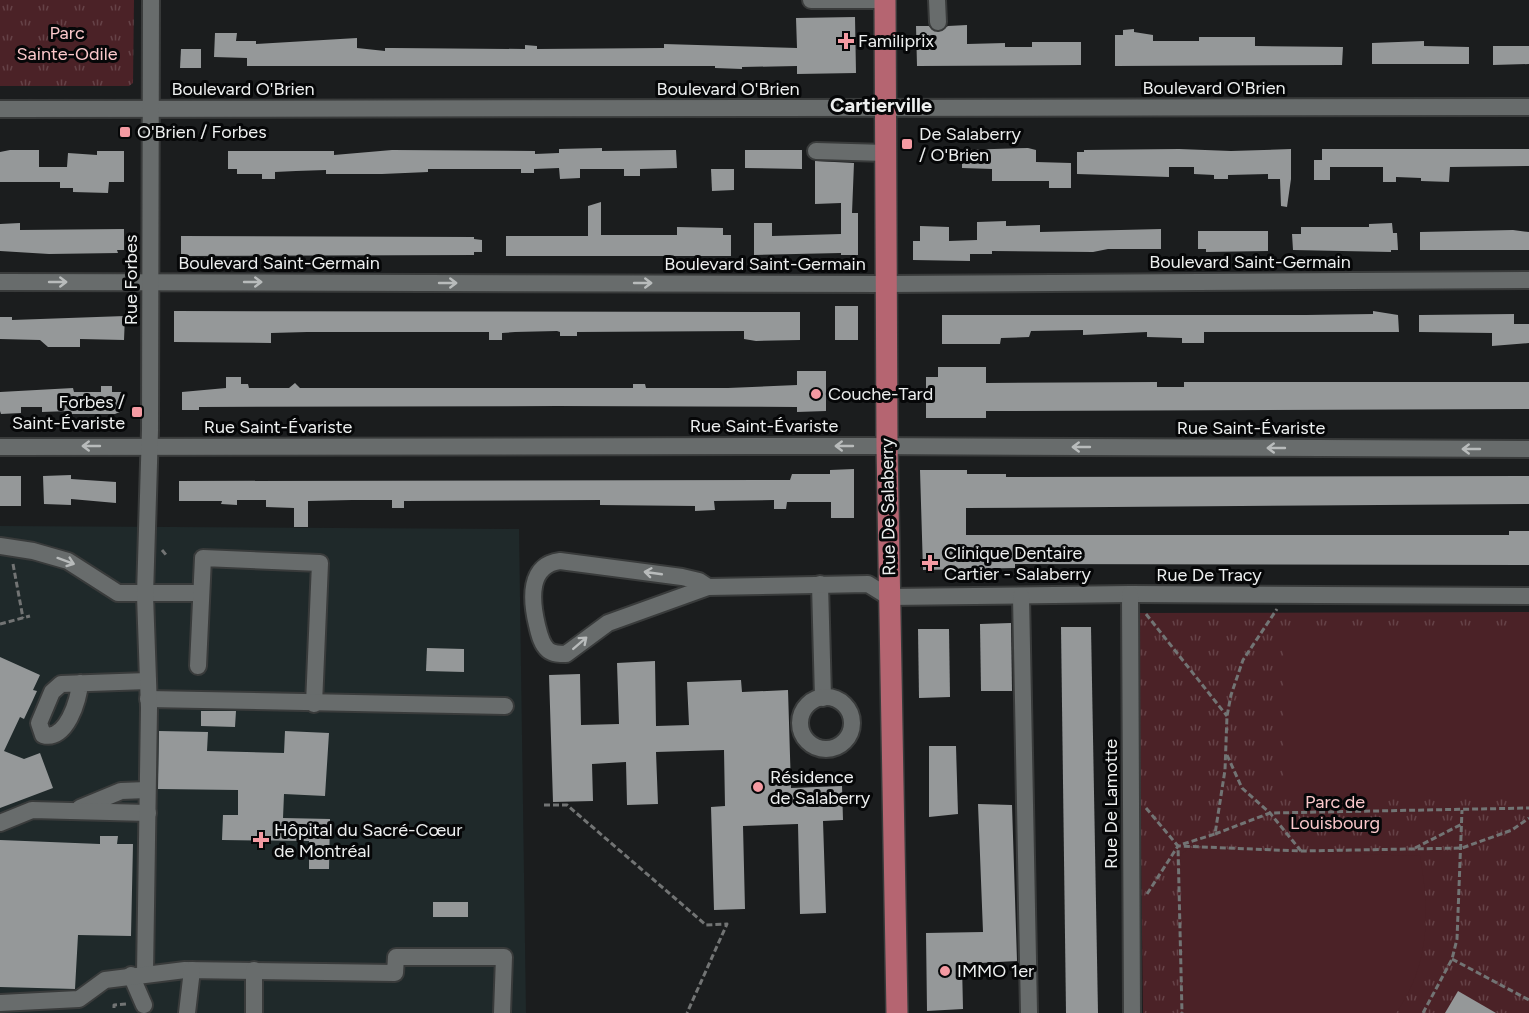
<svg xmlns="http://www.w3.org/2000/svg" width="1529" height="1013" font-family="Figtree,sans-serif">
<defs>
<pattern id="park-tufts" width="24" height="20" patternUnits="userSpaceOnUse" patternTransform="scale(1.5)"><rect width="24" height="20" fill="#4b2227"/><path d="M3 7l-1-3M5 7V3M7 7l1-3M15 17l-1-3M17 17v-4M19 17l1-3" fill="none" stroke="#654247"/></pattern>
</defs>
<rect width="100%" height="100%" fill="#1b1d1e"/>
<!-- built -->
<polygon fill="#1f292a" points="0,526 519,529 526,1013 0,1013"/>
<!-- park -->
<g fill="url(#park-tufts)">
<polygon points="0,0 134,0 133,83 129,86 0,86"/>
<polygon points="1529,612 1529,1013 1143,1013 1138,613"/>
</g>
<!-- pitch -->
<g fill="#4b2227">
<rect x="1284" y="634" width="241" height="160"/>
<path d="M1189,848L1420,856C1430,912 1430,965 1396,1013H1185L1180,855Z"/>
</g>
<!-- building -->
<g fill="#959899">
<polygon points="855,17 856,73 797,74 797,66 742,67 742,69 715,68 715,66 247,66 247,58 214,57 215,33 237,33 236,41 256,41 256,44 357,38 357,48 385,51 385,48 393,48 525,49 525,45 537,46 537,49 664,48 664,44 797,48 796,18"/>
<polygon points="967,25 967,44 1005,43 1005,47 1032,47 1032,42 1081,42 1081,65 917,66 916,26 929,26 938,32 948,26"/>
<polygon points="1134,29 1134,32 1153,35 1153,41 1199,41 1199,37 1255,37 1255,46 1343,47 1342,65 1115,66 1115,35 1123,35 1123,30"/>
<polygon points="1424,41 1424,46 1469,47 1469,64 1372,64 1372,43"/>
<polygon points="1493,46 1529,46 1529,64 1493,65"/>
<polygon points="181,49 201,49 201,68 180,68"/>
<polygon points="602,148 602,151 676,150 677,168 640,169 640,176 624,176 624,169 580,169 580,178 560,179 559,168 534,169 534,173 521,173 521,169 428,169 428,172 382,174 326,174 326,170 296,171 275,172 275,179 262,179 262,174 237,174 237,169 228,169 228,151 334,151 334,155 392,150 535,151 535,154 559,153 559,149"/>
<polygon points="1028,148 1036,150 1036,162 1071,163 1071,188 1049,188 1049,181 992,181 992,169 962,168 962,150"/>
<polygon points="1179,149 1231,151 1291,149 1291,179 1287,207 1281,206 1280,179 1268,179 1268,174 1228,175 1228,179 1214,179 1214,175 1194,174 1194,167 1169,167 1169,177 1077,174 1077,152 1084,152 1084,150"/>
<polygon points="1322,149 1529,149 1529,166 1450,167 1449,182 1421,181 1421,178 1396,177 1396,182 1383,182 1383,167 1330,167 1330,180 1314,180 1314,160 1322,160"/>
<polygon points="10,150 39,150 39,167 67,167 68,153 97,155 97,151 124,151 124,182 109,182 108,193 73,192 73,188 60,188 60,182 0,182 0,152"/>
<polygon points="745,150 802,150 802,169 745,168"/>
<polygon points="815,161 854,163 852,213 858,213 858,255 841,255 841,253 754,255 754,223 772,223 772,236 841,234 841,203 815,204"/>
<polygon points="711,169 734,169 734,190 712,191"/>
<polygon points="601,202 601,235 677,235 677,227 723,228 723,235 731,235 731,256 506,256 506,236 588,236 588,206"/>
<polygon points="1006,221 1006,226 1040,225 1040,232 1161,229 1161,249 1108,249 1093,252 992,251 992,254 970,254 970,261 913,260 913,241 920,241 920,226 949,227 949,241 977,240 977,222"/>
<polygon points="20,223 20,230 124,229 124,250 117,250 118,253 49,254 0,251 0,224"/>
<polygon points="1392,223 1393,233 1397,233 1398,250 1391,250 1391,252 1293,250 1292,234 1301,234 1301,227 1369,227 1369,224"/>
<polygon points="1513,230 1529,232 1529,250 1420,250 1420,232"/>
<polygon points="1198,231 1268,231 1268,251 1206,252 1206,249 1198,249"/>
<polygon points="181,236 474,237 474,239 482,240 482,252 474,252 474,255 181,256"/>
<rect x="835" y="306" width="23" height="34"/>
<polygon points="174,311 800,312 800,340 756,341 744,339 744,331 577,332 577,336 560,336 560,332 557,331 515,332 502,333 502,340 489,340 489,332 307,332 271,333 271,343 174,342"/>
<polygon points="1373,311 1398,315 1399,332 1204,332 1204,343 1182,343 1182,338 1147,337 1147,332 1083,335 1083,330 1031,331 1029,337 1001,338 1000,344 942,344 942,315 1306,315 1373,314"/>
<polygon points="1514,314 1514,324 1529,324 1529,343 1492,346 1492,333 1419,332 1419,315"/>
<polygon points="125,316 124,340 80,339 80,347 48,347 40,340 0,339 0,317 12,317 12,320"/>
<polygon points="938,367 986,367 986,383 1157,382 1157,387 1184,387 1184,382 1529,382 1529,409 986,411 986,418 926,418 926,377 938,377"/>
<polygon points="797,371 826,371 826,411 797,412 797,407 557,406 199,407 199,410 182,410 182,392 226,388 226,377 241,377 241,384 248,384 249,388 289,388 295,383 300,388 633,388 633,384 645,384 646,388 728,388 797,385"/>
<polygon points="101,386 112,386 112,392 122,392 122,411 115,414 69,414 69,411 42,412 42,407 21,407 21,413 1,414 0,411 0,392 73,388 74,392 101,392"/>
<polygon points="854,469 854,518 831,518 831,502 787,502 786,509 774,509 774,500 714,501 715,510 695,511 695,506 600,505 600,500 404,501 404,508 392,508 392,500 352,500 308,501 308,527 294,527 294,508 266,507 266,500 237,500 237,505 221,504 222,501 179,501 179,481 790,480 792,474 830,474 830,470"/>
<polygon points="920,470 967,470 967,474 1006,474 1006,477 1529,476 1529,504 966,508 966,535 1509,535 1509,531 1529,531 1529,565 1015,564 1015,568 923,570"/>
<polygon points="71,475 71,479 116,482 116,503 71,499 71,505 44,504 43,476"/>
<rect x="0" y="476" width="21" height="30"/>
<polygon points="1011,623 1012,691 981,691 980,624"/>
<polygon points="1061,627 1091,627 1098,1013 1066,1013"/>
<polygon points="918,629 949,629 950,697 919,698"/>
<polygon points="427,648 464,649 464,672 426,671"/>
<polygon points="0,657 40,675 33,690 37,691 32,702 24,719 20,717 4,751 24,759 40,753 53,788 0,808"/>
<polygon points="655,661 656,726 689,725 687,682 741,680 742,692 788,690 791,788 842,786 843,820 823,821 826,913 800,914 798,824 743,826 745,909 714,910 711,807 725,806 724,750 656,752 658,804 627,805 626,762 592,764 593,801 553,802 549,675 580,674 581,725 619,724 617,663"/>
<polygon points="201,711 236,711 235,727 201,726"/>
<polygon points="159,731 208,732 207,751 284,753 285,731 329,733 325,796 284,794 283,818 330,819 329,869 309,869 309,841 222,840 223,815 238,815 238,790 158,789"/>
<polygon points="929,746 956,746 958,814 929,817"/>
<polygon points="978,804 1012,805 1017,961 962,964 963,1009 927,1011 926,933 983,932"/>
<polygon points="100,836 118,836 117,844 133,844 131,936 78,935 75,989 0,987 0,840 100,844"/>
<rect x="433" y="902" width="35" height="15"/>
<polygon points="1458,991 1496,1013 1445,1013"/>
</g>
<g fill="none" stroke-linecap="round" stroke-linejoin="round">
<!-- minor casing -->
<g stroke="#393b3b" stroke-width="20">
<g id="minor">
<polyline points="811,0 885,0"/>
<polyline points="937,0 938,22"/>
<polyline points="0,109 1529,107"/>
<polyline points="816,151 886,153"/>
<polyline points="0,282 886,284 1529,280"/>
<polyline points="0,447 863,446 1529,449"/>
<polyline points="0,546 33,551 68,561 118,593 201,593"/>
<polyline points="820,584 823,698"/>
<path d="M708,587L699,581L682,577L560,561C528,565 531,600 537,625C539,633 541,644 548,650C553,654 560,654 566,654L608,623L708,587L868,584L889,597L1130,594L1529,596"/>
<polyline points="1130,594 1132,1013"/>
<polyline points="1021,596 1029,1013"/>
<polyline points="198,666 203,558 320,563 314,704"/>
<path d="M80,683C79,700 66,742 43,735L39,723L52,692L61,684L148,681"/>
<circle cx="826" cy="723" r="26"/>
<polyline points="148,699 505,706"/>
<polyline points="80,808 121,791 147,790"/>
<polyline points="0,823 32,810 148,813"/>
<polyline points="145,974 149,708 145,595 150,430 151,0"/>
<polyline points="131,975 144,1005"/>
<polyline points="0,1003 79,999 105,980 185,970 395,973 396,957 504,957 502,1013"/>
<polyline points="187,1013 192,970"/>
<polyline points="254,1013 254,970"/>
</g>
</g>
<!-- major casing -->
<g stroke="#393b3b" stroke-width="24">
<polyline id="major" points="885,0 887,446 897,1013"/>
</g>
<!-- path -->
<g stroke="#727474" stroke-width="3" stroke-dasharray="6 3" stroke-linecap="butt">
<polyline points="162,550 167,556"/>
<polyline points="13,564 23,618"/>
<polyline points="1146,614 1227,716"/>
<polyline points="0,624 30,616"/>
<polyline points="1227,755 1242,788 1270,813 1301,851"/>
<polyline points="544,805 567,805 706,925 727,924 687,1013"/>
<polyline points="1146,808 1178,846 1182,1013"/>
<polyline points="1215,834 1270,813 1529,808"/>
<polyline points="1183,844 1215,834 1225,770 1227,716 1231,695 1243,660 1277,609"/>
<polyline points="1415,848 1462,824"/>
<polyline points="1147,894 1178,846 1301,851 1462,848 1512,830 1529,818"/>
<polyline points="1452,959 1529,1000"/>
<polyline points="114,1008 114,1005 127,1004"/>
<polyline points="1423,1013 1452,959 1457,939 1462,810"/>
</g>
<!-- minor -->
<use href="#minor" stroke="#686c6c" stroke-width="16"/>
<!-- major -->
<use href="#major" stroke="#b56571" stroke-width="21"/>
</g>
<!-- one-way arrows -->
<defs><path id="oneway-shaft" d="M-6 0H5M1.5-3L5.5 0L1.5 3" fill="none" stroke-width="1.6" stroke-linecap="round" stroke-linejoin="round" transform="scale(1.5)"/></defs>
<g stroke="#b8bbbb">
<use href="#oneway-shaft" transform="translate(58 282)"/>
<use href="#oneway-shaft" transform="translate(253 282)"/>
<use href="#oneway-shaft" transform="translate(448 283)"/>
<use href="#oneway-shaft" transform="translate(643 283)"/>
<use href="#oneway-shaft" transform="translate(91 446) rotate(180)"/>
<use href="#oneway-shaft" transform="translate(844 446) rotate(180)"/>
<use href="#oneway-shaft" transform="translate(1081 447) rotate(-180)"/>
<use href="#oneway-shaft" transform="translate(1276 448) rotate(-180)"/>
<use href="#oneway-shaft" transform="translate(1471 449) rotate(-180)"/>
<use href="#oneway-shaft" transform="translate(66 561) rotate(20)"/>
<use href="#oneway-shaft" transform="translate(653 573) rotate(-172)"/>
<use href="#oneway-shaft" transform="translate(580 643) rotate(-41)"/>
</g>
<!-- markers -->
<g fill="#f49aa2" stroke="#060708" stroke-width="2">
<path d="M843 32h6v6h6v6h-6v6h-6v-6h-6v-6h6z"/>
<rect x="119" y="126" width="12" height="12" rx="3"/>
<rect x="901" y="138" width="12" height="12" rx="3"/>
<circle cx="816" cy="394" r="6"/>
<rect x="131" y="406" width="12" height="12" rx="3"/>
<path d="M927 554h6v6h6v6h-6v6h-6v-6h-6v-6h6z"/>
<circle cx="758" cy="787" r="6"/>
<path d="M258 831h6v6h6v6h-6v6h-6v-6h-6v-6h6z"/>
<circle cx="945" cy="971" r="6"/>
</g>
<g text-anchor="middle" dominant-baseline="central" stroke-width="6" stroke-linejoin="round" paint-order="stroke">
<!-- park labels -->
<g font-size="18" fill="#fbc8cb" stroke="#060708">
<text x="67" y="33">Parc<tspan x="67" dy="21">Sainte-Odile</tspan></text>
<text x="1335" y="802">Parc de<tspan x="1335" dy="21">Louisbourg</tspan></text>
</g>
<!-- poi labels -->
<g font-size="18" fill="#edefef" stroke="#060708" text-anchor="start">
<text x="858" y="41">Familiprix</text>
<text x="137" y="132">O'Brien / Forbes</text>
<text x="919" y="134">De Salaberry<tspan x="919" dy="21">/ O'Brien</tspan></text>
<text x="828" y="394">Couche-Tard</text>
<text x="125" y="402" text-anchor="end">Forbes /<tspan x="125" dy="21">Saint-Évariste</tspan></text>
<text x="944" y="553">Clinique Dentaire<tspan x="944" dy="21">Cartier - Salaberry</tspan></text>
<text x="770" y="777">Résidence<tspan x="770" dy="21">de Salaberry</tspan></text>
<text x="274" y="830">Hôpital du Sacré-Cœur<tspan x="274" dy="21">de Montréal</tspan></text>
<text x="957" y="971">IMMO 1er</text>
</g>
<!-- street labels -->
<g font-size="18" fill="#edefef" stroke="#060708">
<text x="1214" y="88">Boulevard O'Brien</text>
<text x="243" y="89">Boulevard O'Brien</text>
<text x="728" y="89">Boulevard O'Brien</text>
<text x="1250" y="262">Boulevard Saint-Germain</text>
<text x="279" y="263">Boulevard Saint-Germain</text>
<text x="765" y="264">Boulevard Saint-Germain</text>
<text transform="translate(131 280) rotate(-90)">Rue Forbes</text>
<text x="764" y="426">Rue Saint-Évariste</text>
<text x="278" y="427">Rue Saint-Évariste</text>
<text x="1251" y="428">Rue Saint-Évariste</text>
<text transform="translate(888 507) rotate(-91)">Rue De Salaberry</text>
<text x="1209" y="575">Rue De Tracy</text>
<text transform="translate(1111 804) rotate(-90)">Rue De Lamotte</text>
</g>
<!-- neighbourhood labels -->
<g font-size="20" font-weight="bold" fill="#edefef" stroke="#060708">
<text x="881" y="105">Cartierville</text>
</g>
</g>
</svg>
